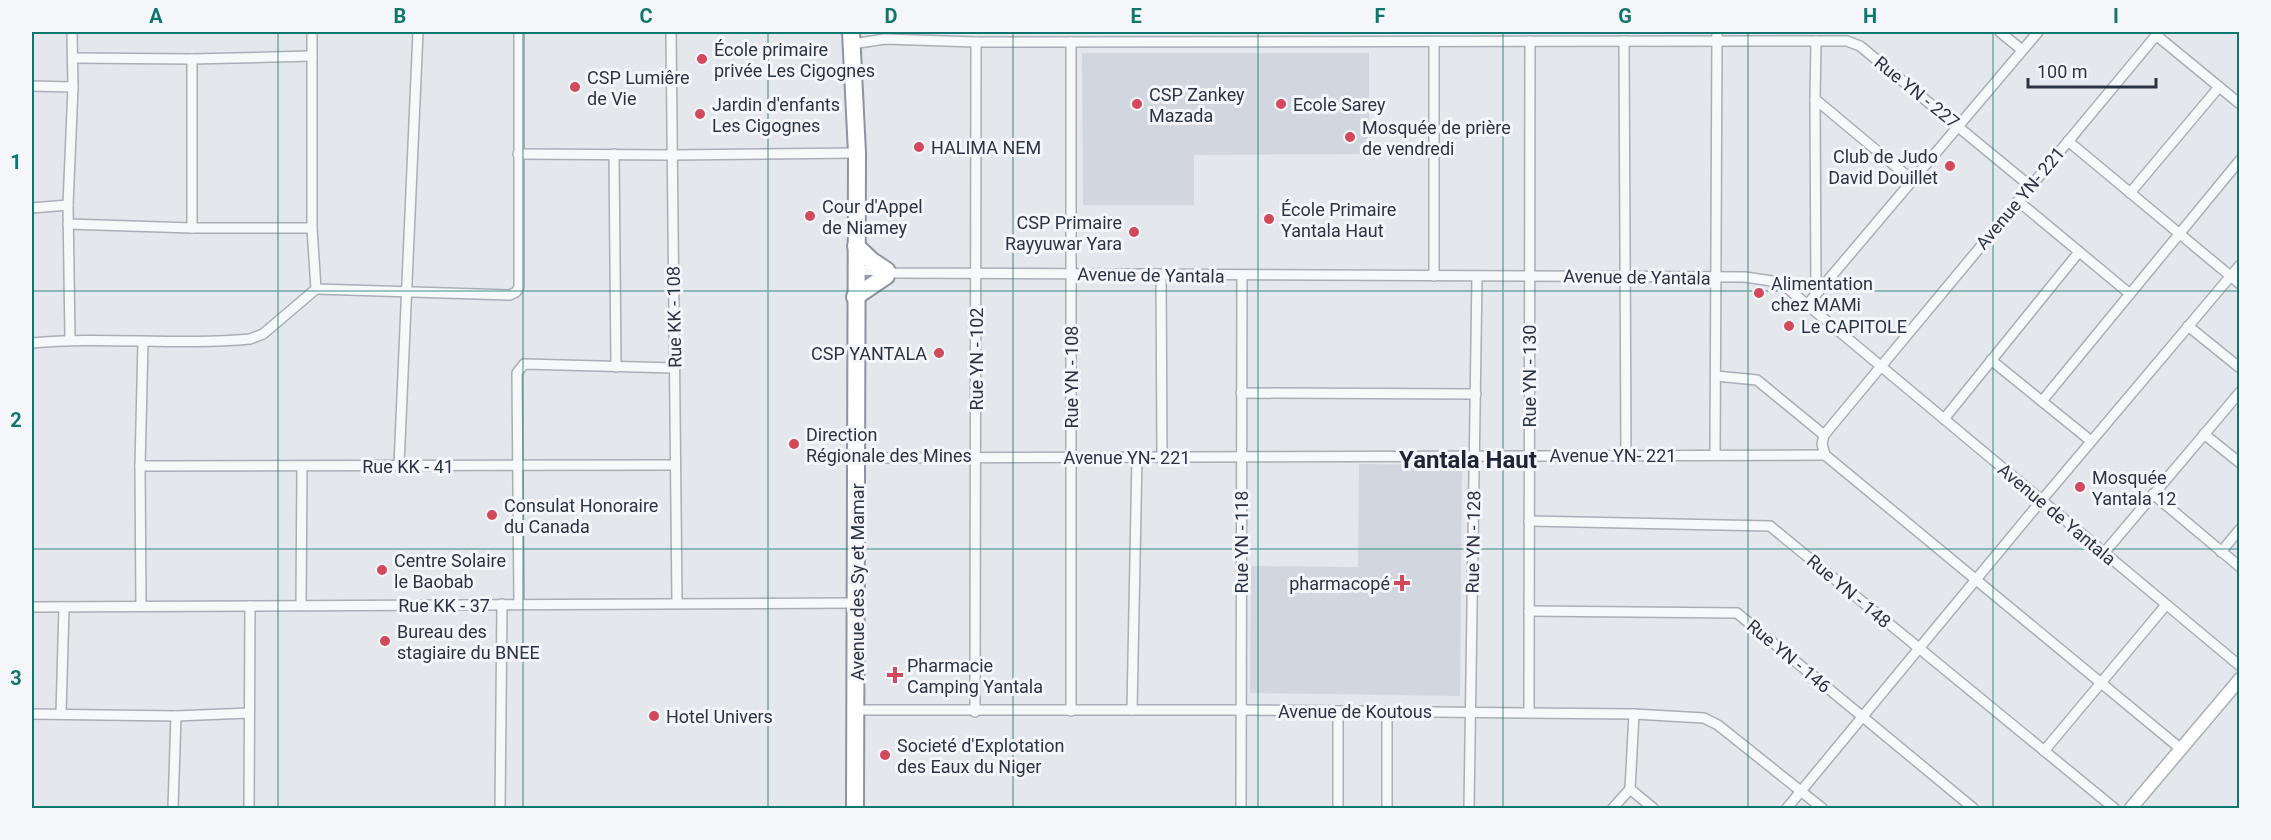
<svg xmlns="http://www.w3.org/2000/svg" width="2271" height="840" font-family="Roboto,sans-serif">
<rect width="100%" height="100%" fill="#e4e7ec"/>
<!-- built -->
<g fill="#d2d6de">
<polygon points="1082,53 1369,53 1369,154 1194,155 1194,205 1083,205"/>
<polygon points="1359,464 1462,465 1460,696 1250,693 1251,566 1358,567"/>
</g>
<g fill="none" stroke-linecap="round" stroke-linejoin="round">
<!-- street casing -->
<g stroke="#a9aeb7" stroke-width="12">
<g id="street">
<polyline points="312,32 312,228 316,289 510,295 516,292 519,287 519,32"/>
<polyline points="671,32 677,603"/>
<polyline points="2000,32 2022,50"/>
<polyline points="2156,35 2240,104"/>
<polyline points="1624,41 1626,455"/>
<polyline points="1071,42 1071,711"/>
<polyline points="852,44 885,39 976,42 1847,41 1860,46 2030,186"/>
<polyline points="73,58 192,59 312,56"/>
<polyline points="192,59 192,228"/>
<polyline points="32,86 73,87"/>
<polyline points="1815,99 1912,180"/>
<polyline points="2068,141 2240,284"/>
<polyline points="518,154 672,155 857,153"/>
<polyline points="614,154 616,367"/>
<polyline points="2130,193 2219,87"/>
<polyline points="2018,201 2130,294"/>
<polyline points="32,208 68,205"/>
<polyline points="68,224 192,228 312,228"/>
<polyline points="856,270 887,271 895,273 1745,277 1772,281 1786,287 2240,666"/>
<polyline points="1161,274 1162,457"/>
<polyline points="1434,276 1434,42"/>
<polyline points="1816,293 1815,99 1816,41"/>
<polyline points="1807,305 2038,32"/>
<polyline points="2188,326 2240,368"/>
<polyline points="70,339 68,205 73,87 72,32"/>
<path d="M32,343C104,336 177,346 250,339L263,334L316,289"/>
<polyline points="1991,360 2091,441"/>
<polyline points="1716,376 1757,380 1824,435"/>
<polyline points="1241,393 1476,394"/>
<polyline points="2042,401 2240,160"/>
<polyline points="1944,419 2079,252"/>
<polyline points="2204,434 2240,463"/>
<polyline points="1715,455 1717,32"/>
<polyline points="1825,455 1822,444 1824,435 2159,32"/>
<polyline points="1825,455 2181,749"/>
<polyline points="856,458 1825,455"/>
<polyline points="399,465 418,32"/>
<polyline points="140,466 675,465"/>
<polyline points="2153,494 2240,567"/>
<polyline points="1529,521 1770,526 2114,808"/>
<polyline points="2221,552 2240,529"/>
<polyline points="2104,553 2240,392"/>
<polyline points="519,604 517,373 524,364 675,368"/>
<polyline points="301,605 302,467"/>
<polyline points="141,606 140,466 143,342"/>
<polyline points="32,607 857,603"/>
<polyline points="1529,611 1737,613 1973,808"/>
<polyline points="857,710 1241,710 1634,714 1704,718 1718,725 1822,808"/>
<polyline points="1132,710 1137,457"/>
<polyline points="1338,711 1338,808"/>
<polyline points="1387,711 1387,808"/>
<polyline points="975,712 976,42"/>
<polyline points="1529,712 1530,41"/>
<polyline points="32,714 176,716 249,713"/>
<polyline points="61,714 64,607"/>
<polyline points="2044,751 2166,605"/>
<polyline points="1630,789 1653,808"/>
<polyline points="173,808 176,716"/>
<polyline points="249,808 250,606"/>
<polyline points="500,808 502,604"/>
<polyline points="1241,808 1242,276"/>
<polyline points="1469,808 1477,276"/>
<polyline points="1613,808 1630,789 1634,714"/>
<polyline points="1787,808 2041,501 2240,265"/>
</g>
</g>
<!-- secondary casing -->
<g stroke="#a9aeb7" stroke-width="15">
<polyline id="secondary" points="2131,808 2240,679"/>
</g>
<!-- highway casing -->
<g stroke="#8b94a3" stroke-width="20">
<g id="highway">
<polyline points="851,32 857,153 855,808"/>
<polyline points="856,246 872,261 887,271"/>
<polyline points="855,297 886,276"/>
</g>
</g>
<!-- street -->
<use href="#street" stroke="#f7f8fa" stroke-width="9"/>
<!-- secondary -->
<use href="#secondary" stroke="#fff" stroke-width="12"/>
<!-- highway -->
<use href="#highway" stroke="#fff" stroke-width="16"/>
</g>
<!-- grid -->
<path fill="none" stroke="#0f766e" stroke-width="1.5" stroke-opacity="0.55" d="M278,32V808M523,32V808M768,32V808M1013,32V808M1258,32V808M1503,32V808M1748,32V808M1993,32V808M32,291H2240M32,549H2240"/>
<!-- markers -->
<g fill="#d1495b" stroke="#f4f6f9" stroke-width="2">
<circle cx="702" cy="59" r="6"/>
<circle cx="575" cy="87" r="6"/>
<circle cx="1137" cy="104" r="6"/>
<circle cx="1281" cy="104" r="6"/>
<circle cx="700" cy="114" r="6"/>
<circle cx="1350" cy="137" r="6"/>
<circle cx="919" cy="147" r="6"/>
<circle cx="1950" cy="166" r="6"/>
<circle cx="810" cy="216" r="6"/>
<circle cx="1269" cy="219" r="6"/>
<circle cx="1134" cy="232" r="6"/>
<circle cx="1759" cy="293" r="6"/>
<circle cx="1789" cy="326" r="6"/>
<circle cx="939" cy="353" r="6"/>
<circle cx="794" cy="444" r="6"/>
<circle cx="2080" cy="487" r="6"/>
<circle cx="492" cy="515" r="6"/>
<circle cx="382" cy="570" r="6"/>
<path d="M1399 574h6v6h6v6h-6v6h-6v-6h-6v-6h6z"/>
<circle cx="385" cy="641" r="6"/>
<path d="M892 666h6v6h6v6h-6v6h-6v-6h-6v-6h6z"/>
<circle cx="654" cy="716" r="6"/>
<circle cx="885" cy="755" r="6"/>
</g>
<g text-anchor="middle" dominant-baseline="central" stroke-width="6" stroke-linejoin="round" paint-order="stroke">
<!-- poi labels -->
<g font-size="18" fill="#2b3445" stroke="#f4f6f9" text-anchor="start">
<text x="714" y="49">École primaire<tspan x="714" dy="21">privée Les Cigognes</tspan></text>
<text x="587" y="77">CSP Lumiêre<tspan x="587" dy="21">de Vie</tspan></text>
<text x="1149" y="94">CSP Zankey<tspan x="1149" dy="21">Mazada</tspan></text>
<text x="712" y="104">Jardin d'enfants<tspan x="712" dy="21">Les Cigognes</tspan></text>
<text x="1293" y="104">Ecole Sarey</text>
<text x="1362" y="127">Mosquée de prière<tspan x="1362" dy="21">de vendredi</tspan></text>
<text x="931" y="147">HALIMA NEM</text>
<text x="1938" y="156" text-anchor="end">Club de Judo<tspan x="1938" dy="21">David Douillet</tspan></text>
<text x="822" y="206">Cour d'Appel<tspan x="822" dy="21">de Niamey</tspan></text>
<text x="1281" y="209">École Primaire<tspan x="1281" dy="21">Yantala Haut</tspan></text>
<text x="1122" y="222" text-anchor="end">CSP Primaire<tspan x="1122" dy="21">Rayyuwar Yara</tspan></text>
<text x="1771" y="283">Alimentation<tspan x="1771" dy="21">chez MAMi</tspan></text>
<text x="1801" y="326">Le CAPITOLE</text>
<text x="927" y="353" text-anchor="end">CSP YANTALA</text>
<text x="806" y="434">Direction<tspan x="806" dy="21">Régionale des Mines</tspan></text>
<text x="2092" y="477">Mosquée<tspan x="2092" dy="21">Yantala 12</tspan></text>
<text x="504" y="505">Consulat Honoraire<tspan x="504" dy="21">du Canada</tspan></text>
<text x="394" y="560">Centre Solaire<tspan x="394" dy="21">le Baobab</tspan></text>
<text x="1390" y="583" text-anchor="end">pharmacopé</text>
<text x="397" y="631">Bureau des<tspan x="397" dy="21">stagiaire du BNEE</tspan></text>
<text x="907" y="665">Pharmacie<tspan x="907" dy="21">Camping Yantala</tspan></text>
<text x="666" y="716">Hotel Univers</text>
<text x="897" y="745">Societé d'Explotation<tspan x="897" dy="21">des Eaux du Niger</tspan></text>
</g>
<!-- street labels -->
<g font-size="18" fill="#2b3445" stroke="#f4f6f9">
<text transform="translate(1917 92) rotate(39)">Rue YN - 227</text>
<text transform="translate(2020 198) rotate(-50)">Avenue YN- 221</text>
<text transform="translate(1151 275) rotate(1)">Avenue de Yantala</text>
<text transform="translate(1637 277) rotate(1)">Avenue de Yantala</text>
<text transform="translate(674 317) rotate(-91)">Rue KK - 108</text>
<text transform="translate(976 359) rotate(-90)">Rue YN - 102</text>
<text transform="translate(1529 376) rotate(-90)">Rue YN - 130</text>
<text transform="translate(1071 377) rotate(-90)">Rue YN - 108</text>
<text x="1613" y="455">Avenue YN- 221</text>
<text x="1127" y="457">Avenue YN- 221</text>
<text x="408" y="466">Rue KK - 41</text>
<text transform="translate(2057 514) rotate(40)">Avenue de Yantala</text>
<text transform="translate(1241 542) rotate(-90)">Rue YN - 118</text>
<text transform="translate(1473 542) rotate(-89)">Rue YN - 128</text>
<text transform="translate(857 582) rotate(-90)">Avenue des Sy et Mamar</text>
<text transform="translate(1849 591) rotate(40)">Rue YN - 148</text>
<text x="444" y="605">Rue KK - 37</text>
<text transform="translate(1789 656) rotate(40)">Rue YN - 146</text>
<text x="1355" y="711">Avenue de Koutous</text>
</g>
<!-- district labels -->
<g font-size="24" font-weight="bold" fill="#1d2536" stroke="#f4f6f9">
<text x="1468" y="460">Yantala Haut</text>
</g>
</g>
<!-- border -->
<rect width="2271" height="840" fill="none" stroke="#f4f6f9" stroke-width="66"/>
<!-- scale -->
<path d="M2028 78v9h128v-9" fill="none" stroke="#2b3445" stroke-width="3"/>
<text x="2037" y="78" font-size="18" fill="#2b3445" stroke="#f4f6f9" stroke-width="4.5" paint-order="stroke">100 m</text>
<rect x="33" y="33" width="2205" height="774" fill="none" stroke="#0f766e" stroke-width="2"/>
<g font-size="20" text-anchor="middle" font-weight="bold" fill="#0f766e">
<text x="156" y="23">A</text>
<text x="400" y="23">B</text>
<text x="646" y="23">C</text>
<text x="891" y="23">D</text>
<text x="1136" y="23">E</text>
<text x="1380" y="23">F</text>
<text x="1625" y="23">G</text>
<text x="1870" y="23">H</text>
<text x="2116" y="23">I</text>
<text x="16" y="169">1</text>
<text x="16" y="427">2</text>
<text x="16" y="685">3</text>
</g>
</svg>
